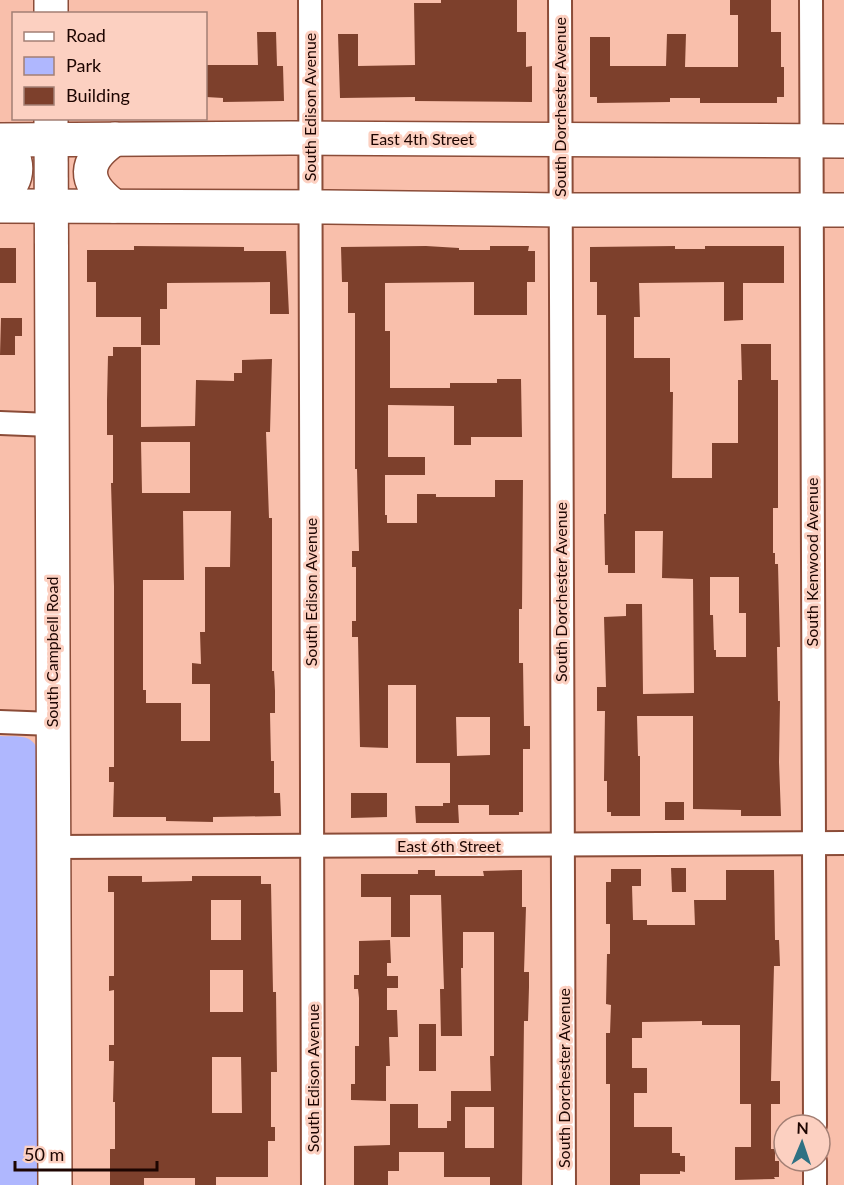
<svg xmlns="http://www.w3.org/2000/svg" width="844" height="1185" viewBox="0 0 844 1185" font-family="Lato,sans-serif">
	<rect width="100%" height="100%" fill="#f9bfab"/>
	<path fill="#afb7fe" d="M0,736c14,1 32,-3 37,13l2,436h-39z"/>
	<g fill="#7d402c" fill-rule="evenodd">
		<path d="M441,0h76v32h9v35l6,-1v36l-117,-1v-4l-75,1 -2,-64h20v32l57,-1 -1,-62h27z"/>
		<path d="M730,0h41v32h10v35h3v30h-7v6h-77v-5h-30v4l-73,1v-6h-7v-60h20v29h56l1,-32h19l-1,33h53v-52h-8z"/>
		<path d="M257,32h19l1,34h6l1,35 -61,1v-4l-17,-1v-32h52z"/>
		<path d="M134,246l110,1v4h42l3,63h-19v-32l-103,1v26h-7v36h-19v-28h-45v-35h-9v-32h47z"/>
		<path d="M426,246l33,2v2h31v-4h39l-1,5h7v31h-8v33h-53v-33l-89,1v48h5v57h60v-5h47v-4h24l1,58h-51v8h-17v-39l-66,-1v52h37v18h-40v40h2v8h30v-29h19v3h59v-17h28l-1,129h-3v54h4l1,63h6v23h-7v63h-4v3h-30v-10h-31l1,18h-43l-1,-17h28v-3h7v-40h-34v-78h-28v63l-28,-1 -2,-110h-6v-16h4v-54h-4v-16h7l-2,-82h-2v-156h-7v-31h-6l-1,-35zM456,717h34v38l-33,1z"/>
		<path d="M675,246v3h30v-3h79v37h-41v37l-19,1v-39l-85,1 1,34h-6v41h36v34h3l-1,86h40v-35h26v-63h4l-1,-36h30v36h7v128h-5v45h2v11h3l2,83h-3l1,54h2l-1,61 2,54h-40v-6l-48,-1v-93h-56l1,40h2v60h-29v-4h-4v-31h-3l1,-70h-8v-24h9l-2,-70 22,-1v-12h16l1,90 51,-1 -1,-114 -31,-1 1,-47h-28v42h-27v-8h-3l-1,-51h2v-199h-9v-33h-7v-35zM710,577h29v36h7v44h-30v-7h-2l-1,-35h-3z"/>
		<rect x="0" y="248" width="16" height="35"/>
		<path d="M1,318h21v18h-7v19h-15z"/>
		<path d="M113,347h28v80l54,-1 1,-46 38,1v-8h8v-13l30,-1 -2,73h-4l3,86h3v153h2l1,20v22h-5l1,48h3v32h6l1,23 -68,1v5l-47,-1v-4h-53l1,-35h-5v-15h5v-181l-3,-103h2v-48h-6v-35l1,-44h5zM141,442h49v51h-48zM183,511h48l-1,56h-25v65h-5l1,32 -9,-1v21h18v57h-29v-38h-35v-13h-3v-110h41z"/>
		<path d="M351,793h36v24l-36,1z"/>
		<rect x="665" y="802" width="19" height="18"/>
		<path d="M671,868h15v24h-14z"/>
		<path d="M611,869h30v17h-9l1,34h14v5h48l-1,-25h32v-30h48l1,70h4l1,26h-6l-3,115h9v23h-9v45h4v12h4v16h-5l1,2 -40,1v-33h16v-43h-11v-79h-38v-4l-60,1v16h-10v30h15v25h-13v34h38v26h8v3h5v16l-5,-1v3h-40v11h-30v-101h-4v-51h4l1,-28 -5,-1 1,-50h3v-30h-4v-42h5z"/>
		<path d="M418,870h17v6h49l-1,-5 39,-1v37h4l-2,65h5v15l-1,34h-4l-2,164h-32v-8h-46v-25h-45v19h-11v14h-34v-39l36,-1v-41h28v24h29v-7h4v-30h40l-1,-35h4v-124h-31v36h-2l1,68h-21l-1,-47h4l-3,-94h-31v42h-19v-40h-30v-23h57zM465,1107h29v41h-29z"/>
		<path d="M108,876h34v6l50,-1v-5h69v8h10l2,108h3l1,80h-6v55h4v14h-7v36h-52v8h-21v-7h-51v7h-34v-36h5v-47h-2l1,-41h-5v-16h5v-55l-5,1v-15h5v-84h-6zM211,900h30v40h-30zM210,970h33v42h-33zM212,1057h29l1,56h-30z"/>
		<path d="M390,940l1,23h-4v13h11v12h-11v22h10l1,27h-9l1,29h-4v35l-35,-1v-16h4v-38h4v-48l-1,-9h-4v-14h5v-34z"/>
		<rect x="419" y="1024" width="17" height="47"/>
	</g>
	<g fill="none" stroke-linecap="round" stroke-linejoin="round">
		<defs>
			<g id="street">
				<path d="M310,0l3,1185"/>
				<path d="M560,0l4,1185"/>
				<path d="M811,0l4,1125"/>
				<path d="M0,423l51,2"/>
				<path d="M0,722l53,2"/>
				<path d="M54,847l790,-4"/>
				<path d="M815,1161v24"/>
			</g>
			<g id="secondary">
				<path d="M51,14v-14"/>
				<path d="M51,118l4,1067"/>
				<path d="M0,140l291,-2 553,3"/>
				<path d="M0,141c21,16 21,39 0,55"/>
				<path d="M0,206l328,1 232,3h284"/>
				<path d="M114,206c-32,-24 -31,-45 1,-67"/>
			</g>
		</defs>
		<use href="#street" stroke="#8b4c38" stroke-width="26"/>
		<use href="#secondary" stroke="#8b4c38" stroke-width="36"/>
		<use href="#street" stroke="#fff" stroke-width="22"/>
		<use href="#secondary" stroke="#fff" stroke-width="33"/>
	</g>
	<g text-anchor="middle" stroke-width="6" stroke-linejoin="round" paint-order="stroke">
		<g font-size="16" fill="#1d0501" stroke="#fcd0c1">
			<text transform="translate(310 107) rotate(-90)" y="6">South Edison Avenue</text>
			<text transform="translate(560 107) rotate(-90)" y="6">South Dorchester Avenue</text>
			<text x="422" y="145">East 4th Street</text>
			<text transform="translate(812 562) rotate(-90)" y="6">South Kenwood Avenue</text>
			<text transform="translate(311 592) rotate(-90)" y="6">South Edison Avenue</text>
			<text transform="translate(561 592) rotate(-90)" y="6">South Dorchester Avenue</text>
			<text transform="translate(52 652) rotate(-90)" y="6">South Campbell Road</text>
			<text x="449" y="852">East 6th Street</text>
			<text transform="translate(313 1078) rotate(-90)" y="6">South Edison Avenue</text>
			<text transform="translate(564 1078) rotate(-90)" y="6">South Dorchester Avenue</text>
		</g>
	</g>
	<rect x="12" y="12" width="195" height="108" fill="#fcd0c1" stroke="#a37f74" stroke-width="1.5"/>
	<rect x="24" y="32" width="30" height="9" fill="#ffffff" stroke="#a37f74" stroke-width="1.5"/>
	<text x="66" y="42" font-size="18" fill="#1d0501">Road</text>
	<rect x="24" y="57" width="30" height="18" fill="#afb7fe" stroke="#a37f74" stroke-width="1.5"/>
	<text x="66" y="72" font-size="18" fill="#1d0501">Park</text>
	<rect x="24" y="87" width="30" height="18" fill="#7d402c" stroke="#a37f74" stroke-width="1.5"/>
	<text x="66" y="102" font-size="18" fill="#1d0501">Building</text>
	<g transform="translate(802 1143) rotate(2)"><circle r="28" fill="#fcd0c1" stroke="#a37f74" stroke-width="1.5"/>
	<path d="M0-4.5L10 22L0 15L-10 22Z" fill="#2f7183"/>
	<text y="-9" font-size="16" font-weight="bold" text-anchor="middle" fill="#1d0501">N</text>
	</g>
	<path d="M15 1161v9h142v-9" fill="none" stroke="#1d0501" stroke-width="3"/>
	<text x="24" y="1161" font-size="18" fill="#1d0501" stroke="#fcd0c1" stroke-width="4.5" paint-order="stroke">50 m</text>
</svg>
